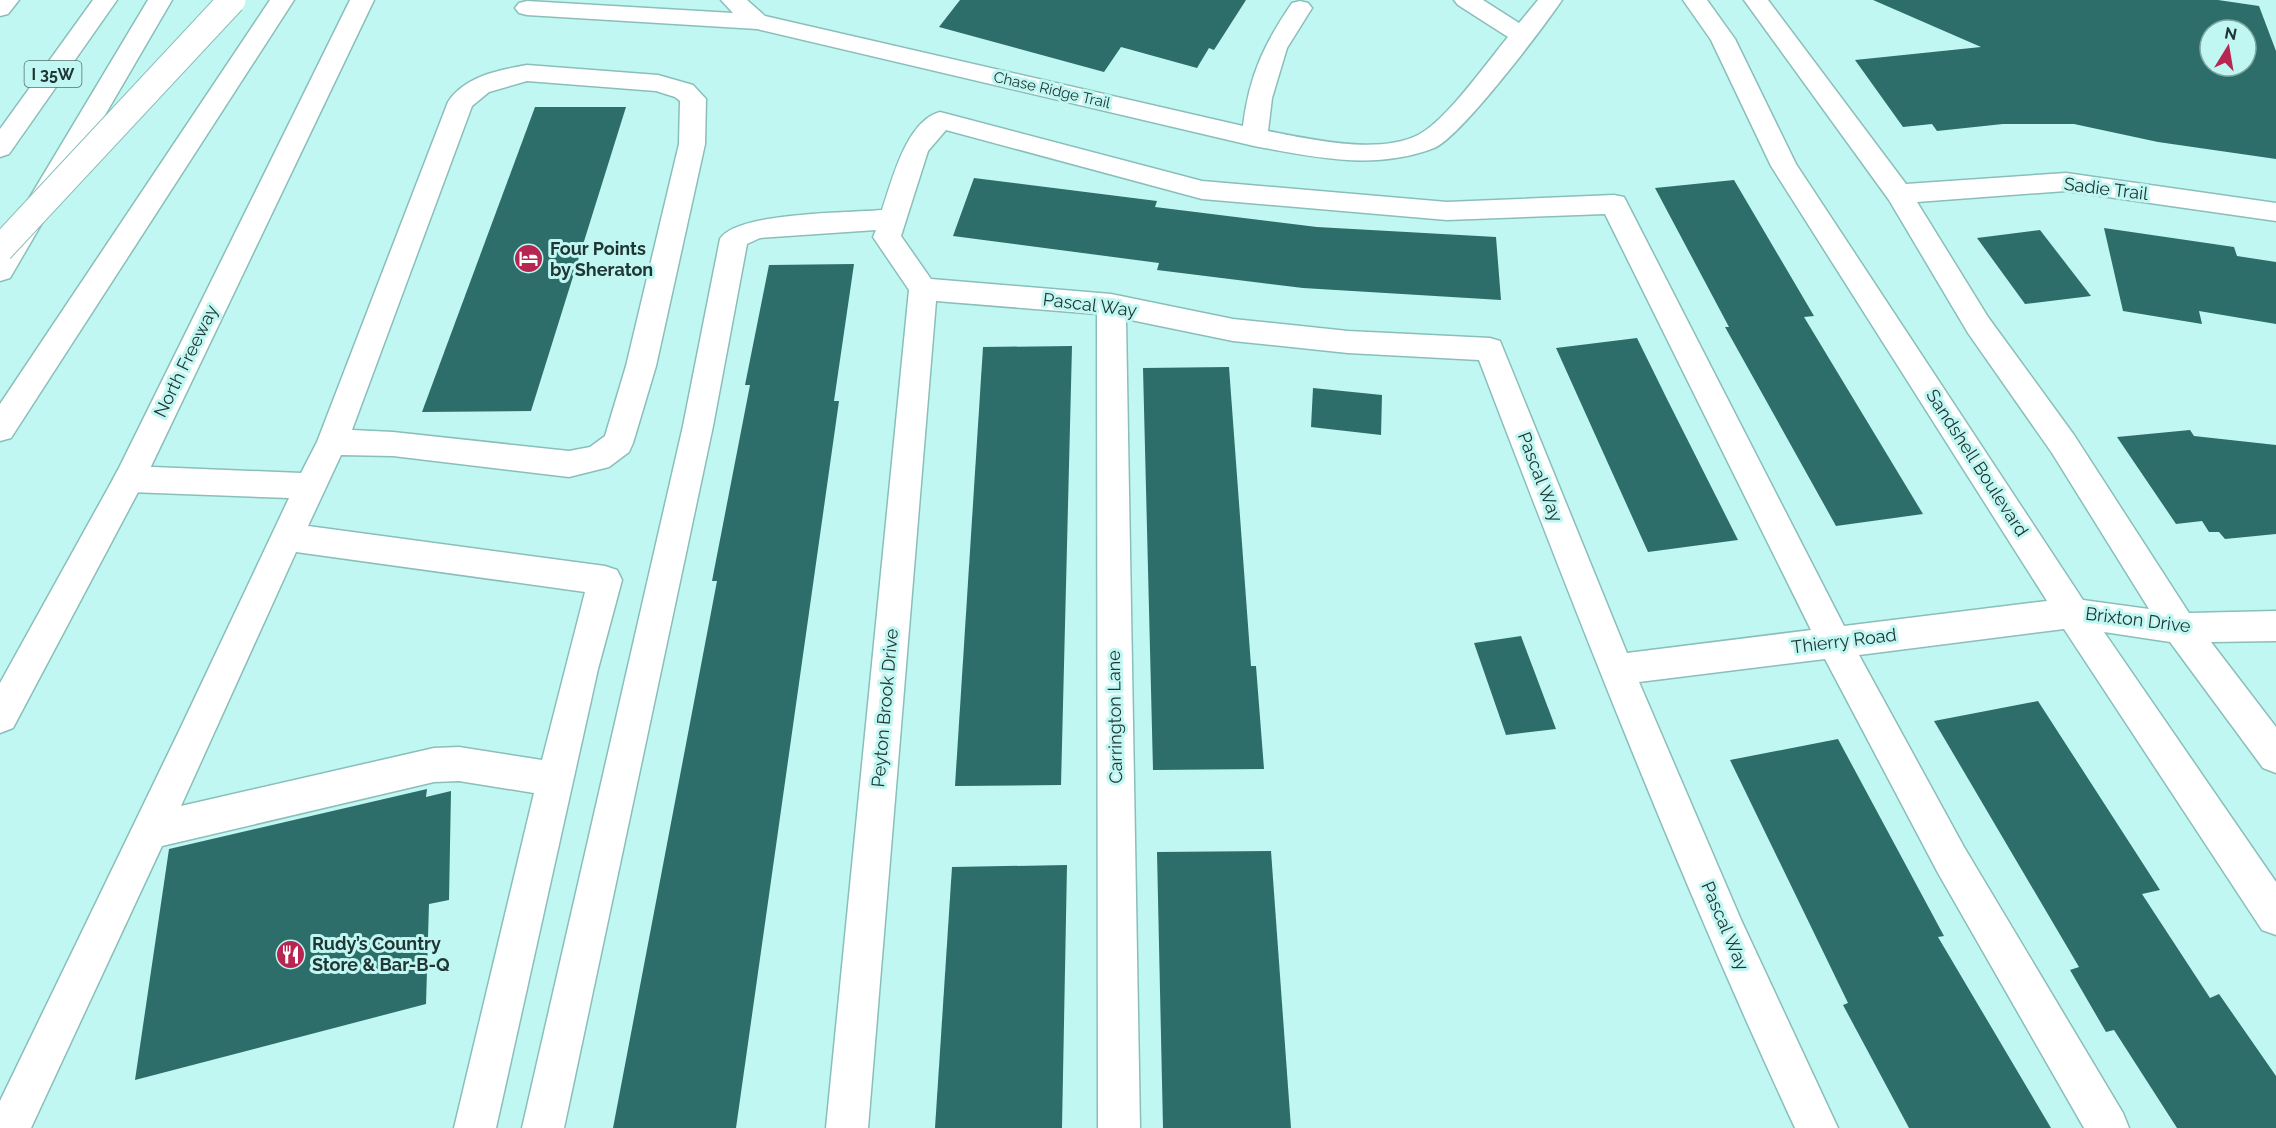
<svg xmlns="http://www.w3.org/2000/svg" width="2276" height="1128" viewBox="0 0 2276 1128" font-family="Raleway,sans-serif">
	<rect width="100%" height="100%" fill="#c1f7f2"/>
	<g fill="#2d6e6a" fill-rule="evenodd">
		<path d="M960,0h286l-32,50 -5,-2 -12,20 -76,-21 -17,25 -165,-45z"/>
		<path d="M1873,0h345l41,6 17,45v108l-118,-17 -84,-18h-71l-66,7 -5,-7 -29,3 -48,-67 126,-13zM2210,30h36v36h-36z"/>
		<path d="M535,107h91l-95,304 -109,1z"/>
		<path d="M974,178l183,23 -2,6 162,20 179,10 5,63 -198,-12 -146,-18 2,-7 -206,-27z"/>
		<path d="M1734,180l80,136 -10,1 119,197 -87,12 -111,-199h4l-74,-139z"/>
		<path d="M2104,228l130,19 3,9 39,6v62l-77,-13 3,13 -79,-13z"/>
		<path d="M2040,230l51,66 -66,8 -48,-66z"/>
		<path d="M854,264l-20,137h5l-103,727h-123l104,-547h-5l38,-196h-5l24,-120z"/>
		<path d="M1637,338l31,63 70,139 -90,12 -92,-204z"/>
		<path d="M1072,346l-11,439 -106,1 28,-439z"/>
		<path d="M1229,367l22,299h5l8,103 -111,1 -10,-402z"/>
		<path d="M1313,388l69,7 -1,40 -70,-8z"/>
		<path d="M2190,430l4,6 82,9v89l-51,5 -6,-7h-10l-7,-11 -26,3 -59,-87z"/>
		<path d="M1521,636l35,93 -50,6 -32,-92z"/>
		<path d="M2038,701l122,189 -18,4 68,104 9,-4 57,82v52h-99l-63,-98 -8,2 -36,-62 9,-3 -145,-246z"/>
		<path d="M1838,739l106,197 -6,1 113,191h-142l-66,-123 5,-2 -118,-243z"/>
		<path d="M427,789l-1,8 25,-6 -2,109 -20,4 -3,100 -291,76 34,-231z"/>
		<path d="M1271,851l20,277h-128l-6,-276z"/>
		<path d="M1067,865l-5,263h-127l17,-261z"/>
	</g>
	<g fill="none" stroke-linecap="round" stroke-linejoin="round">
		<defs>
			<g id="minor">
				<path d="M721,0h26l18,16 478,110c6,-50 21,-82 49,-123l8,-2 8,2 4,5 -25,40 -15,50 -4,33c42,8 110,24 150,4 28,-14 69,-73 90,-98l-50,-32 -4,-5h29l36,23 19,-23h24c-19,28 -102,138 -128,148 -60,23 -119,9 -180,-2l-497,-117 -230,-14 -8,-2 -4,-5 4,-5 8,-2 206,12z"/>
				<path d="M1683,0h24l28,39 61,125 287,436 66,9 -97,-156 -84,-120 -79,-133 -145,-200h24l138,184 160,-11 210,30v18l-210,-30 -149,11 71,115 86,118 115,178 87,-2v30l-65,1 65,85v46l-13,-5 -93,-126 -66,-10 172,250v53l-14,-5 -198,-301 -205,26 105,192 159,266 6,15h-45l-146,-255 -113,-214 -186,23 103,240 96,206h-43c-117,-252 -217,-509 -316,-768l-131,-7 -115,-12 -107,-22 14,809h-42l-1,-814 -161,-13 -68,827h-42l83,-838 -36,-53 3,-7 -116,8 -13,6 -34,182 -149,702h-42l161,-702 37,-187c16,-27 129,-26 162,-29 10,-29 24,-89 58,-98l262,69 245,21 167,-7 10,2 220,429 203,-25 -276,-435 -60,-126zM946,130l256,69 245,21 158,-6 206,416 -184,23 -127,-312 -10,-3 -142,-7 -115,-12 -122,-25 -180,-15 -30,-43 27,-85z"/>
				<path d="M527,65l131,10 35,10 13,14 -1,45 -49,222 -23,77 -4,9 -20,15 -40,10 -176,-21 -52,-1 -33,71 297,40 12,4 5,10 -24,89 -102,459h-42l80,-335 -75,-12 -25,1 -272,64 -131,282h-31v-27l180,-372 109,-231 -160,-6 -11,-4 -5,-9 5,-9 11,-4 172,7 16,-31 131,-340c17,-26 51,-32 79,-37zM527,81l129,10 19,6 5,4 -1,43 -53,222 -21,70 -15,11 -21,4 -176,-19 -41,-2 120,-324 17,-14zM296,552l289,40 -43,168 -83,-13 -25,1 -253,58z"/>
			</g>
			<path id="major" d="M350,0h24l-229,479 -132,249 -13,5v-50l117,-211z"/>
			<g id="highway">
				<path d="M0,0h19l-11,14 -8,2z"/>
				<path d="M93,0h24l-108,154 -9,3v-28z"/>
				<path d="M148,0h24l-162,278 -10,3v-34z"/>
				<path d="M270,0h24l-283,438 -11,3v-37z"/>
			</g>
		</defs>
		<use href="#minor" stroke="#8abeba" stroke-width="3"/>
		<use href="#major" stroke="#8abeba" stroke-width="3"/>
		<use href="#highway" stroke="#8abeba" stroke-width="3"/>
		<use href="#minor" fill="#fff" fill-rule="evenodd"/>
		<use href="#major" fill="#fff" fill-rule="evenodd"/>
		<use href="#highway" fill="#fff" fill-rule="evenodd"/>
		<defs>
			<path id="highway-bridge" d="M0,249l232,-249"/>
		</defs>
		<use href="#highway-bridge" stroke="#8abeba" stroke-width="29" stroke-linecap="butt"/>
		<use href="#highway-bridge" stroke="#fff" stroke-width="27"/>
	</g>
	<defs>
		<symbol id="hotel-disc" viewBox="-11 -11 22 22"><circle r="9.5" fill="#b72650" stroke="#c1f7f2"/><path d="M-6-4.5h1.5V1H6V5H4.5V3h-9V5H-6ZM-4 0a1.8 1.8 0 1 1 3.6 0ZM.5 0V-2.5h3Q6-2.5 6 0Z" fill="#fff"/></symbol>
		<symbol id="restaurant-disc" viewBox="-11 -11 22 22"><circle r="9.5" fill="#b72650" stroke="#c1f7f2"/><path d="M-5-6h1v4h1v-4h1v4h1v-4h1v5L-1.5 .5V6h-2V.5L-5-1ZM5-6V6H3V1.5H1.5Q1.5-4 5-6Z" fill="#fff"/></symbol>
	</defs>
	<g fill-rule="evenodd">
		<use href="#hotel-disc" x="512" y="242" width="33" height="33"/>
		<use href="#restaurant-disc" x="274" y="938" width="33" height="33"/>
	</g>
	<g text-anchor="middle" stroke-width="6" stroke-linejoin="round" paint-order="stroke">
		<g font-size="15" fill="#203634" stroke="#c1f7f2">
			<text transform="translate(1052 90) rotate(13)" y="5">Chase Ridge Trail</text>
		</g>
		<rect fill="#c1f7f2" stroke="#50706d" stroke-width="1.5" x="24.5" y="61" width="57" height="26" rx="4.5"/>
		<g font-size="16" font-weight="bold" fill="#203634">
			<text x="53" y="80">I 35W</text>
		</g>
		<g font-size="18" fill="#203634" stroke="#c1f7f2">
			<text transform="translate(2106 189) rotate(7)" y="6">Sadie Trail</text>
			<text transform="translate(1090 305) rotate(7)" y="6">Pascal Way</text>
			<text transform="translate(186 361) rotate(-64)" y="6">North Freeway</text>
			<text transform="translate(1977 463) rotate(57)" y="6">Sandshell Boulevard</text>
			<text transform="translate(1540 477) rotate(69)" y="6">Pascal Way</text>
			<text transform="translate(2138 620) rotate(7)" y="6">Brixton Drive</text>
			<text transform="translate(1844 641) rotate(-7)" y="6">Thierry Road</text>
			<text transform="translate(885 708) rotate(-85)" y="6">Peyton Brook Drive</text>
			<text transform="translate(1115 717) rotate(-91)" y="6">Carrington Lane</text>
			<text transform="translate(1725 926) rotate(67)" y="6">Pascal Way</text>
		</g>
		<g font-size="18" font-weight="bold" fill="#203634" stroke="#c1f7f2" text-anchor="start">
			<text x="550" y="255">Four Points<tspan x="550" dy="21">by Sheraton</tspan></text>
			<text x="312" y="950">Rudy’s Country<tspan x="312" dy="21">Store &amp; Bar-B-Q</tspan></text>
		</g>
	</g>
	<g transform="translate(2228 48) rotate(11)"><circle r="28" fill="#c1f7f2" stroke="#81aaa6" stroke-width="1.5"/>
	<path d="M0-4.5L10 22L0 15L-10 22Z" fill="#b72650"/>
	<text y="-9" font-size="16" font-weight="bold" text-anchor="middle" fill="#203634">N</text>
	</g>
</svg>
